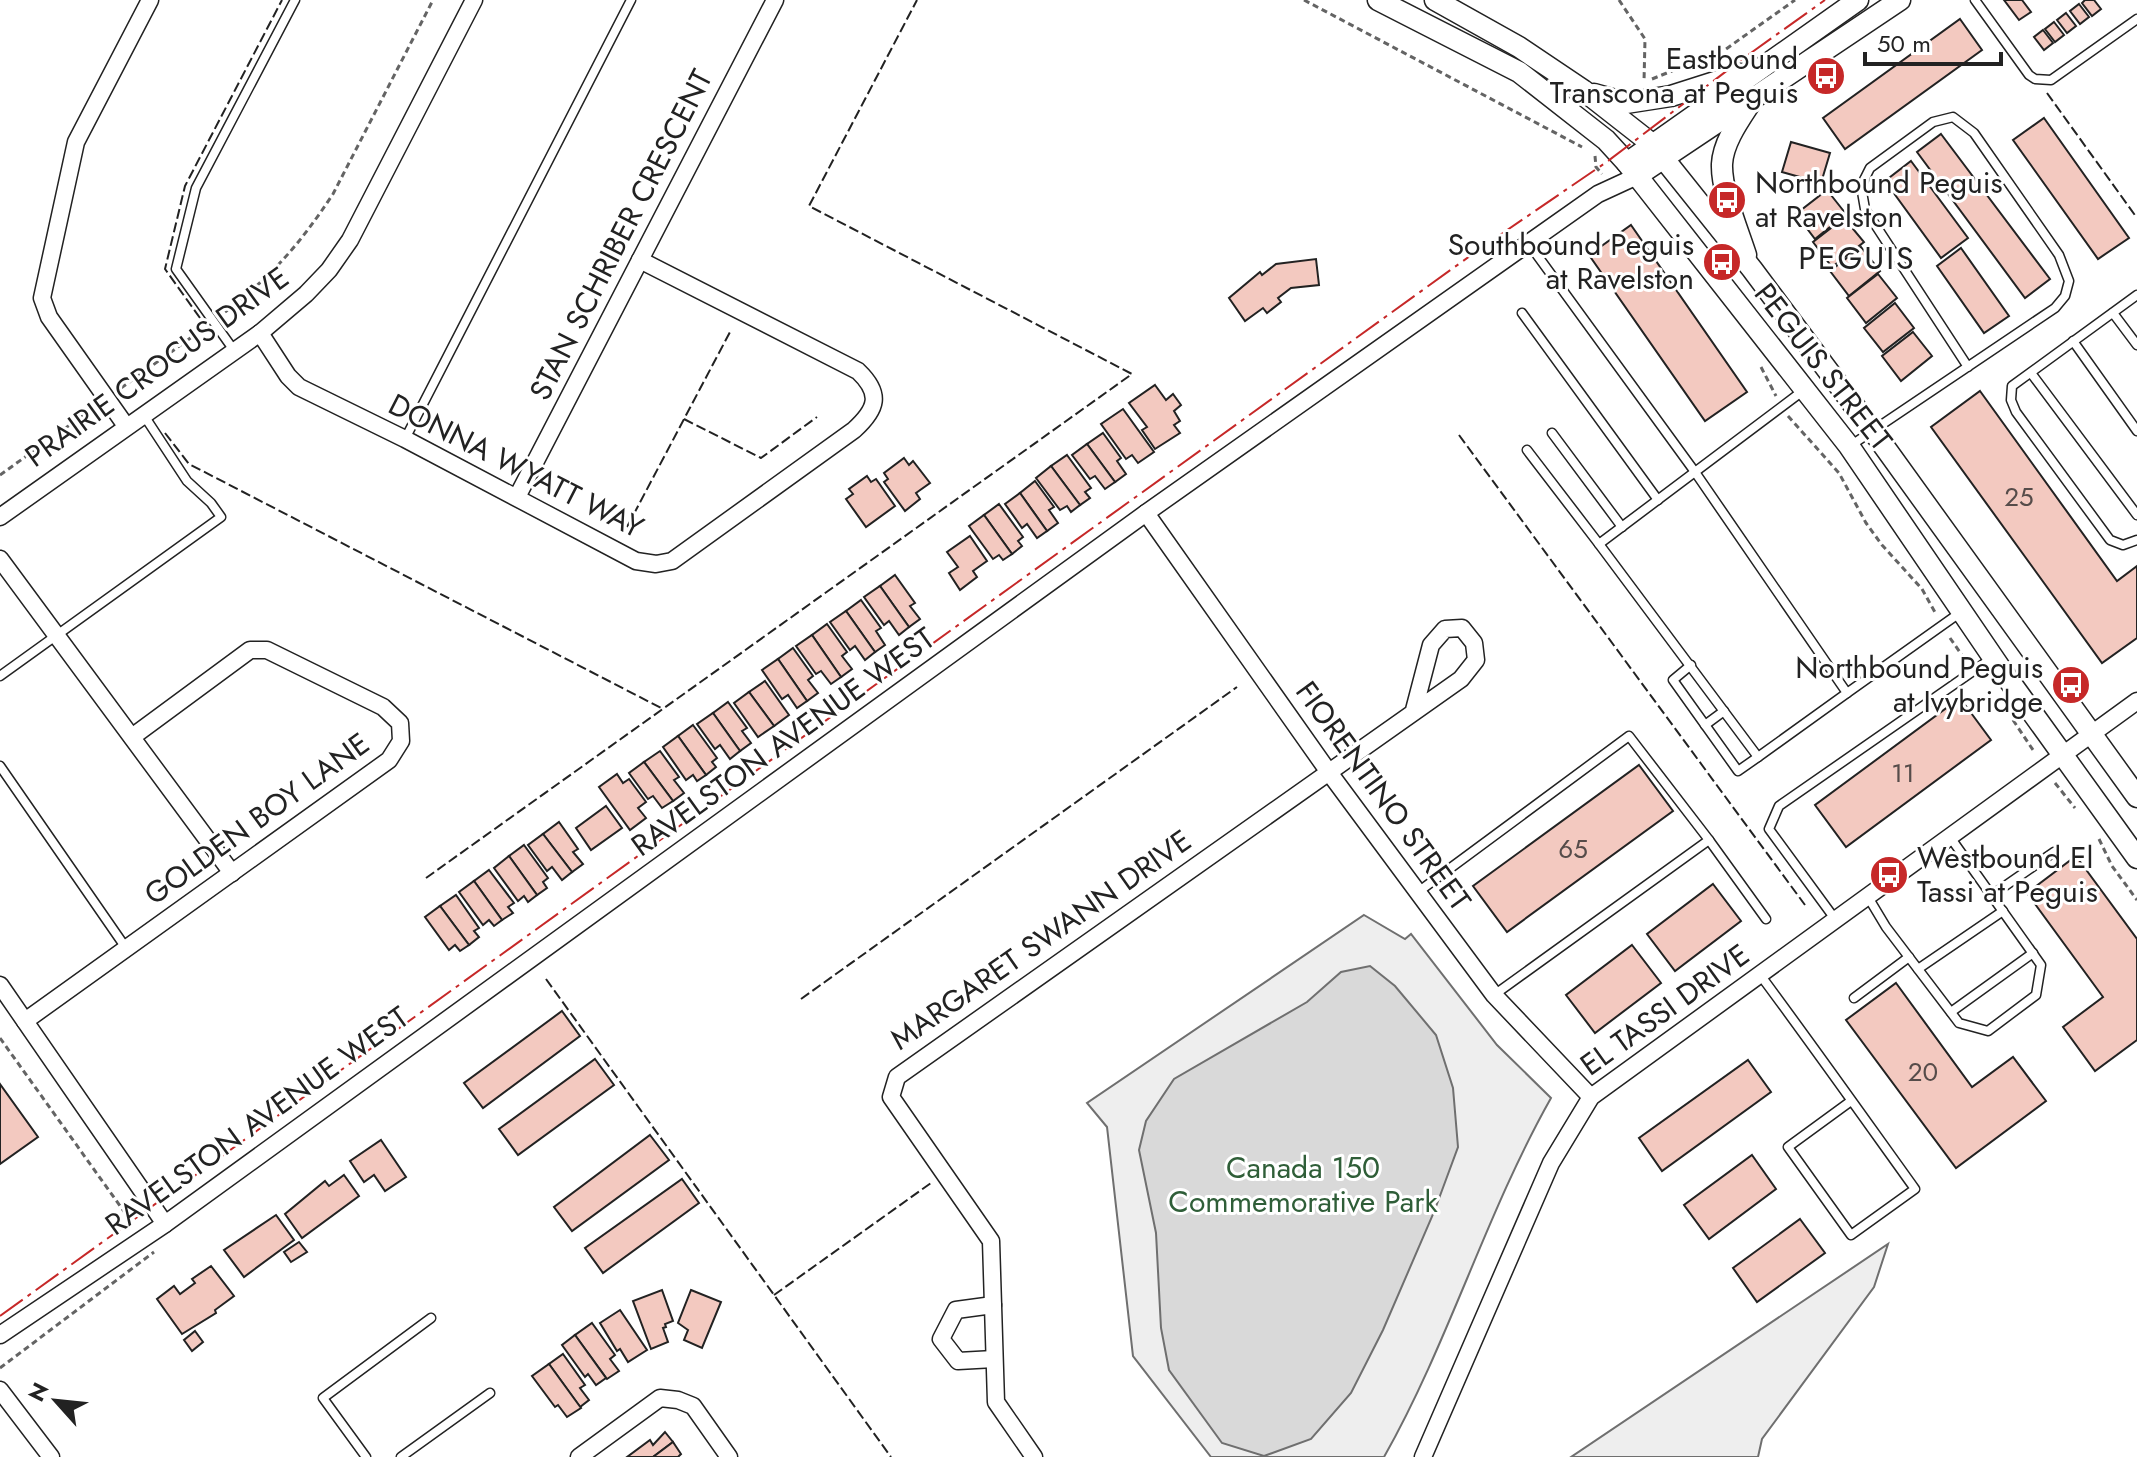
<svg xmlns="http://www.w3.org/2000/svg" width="2137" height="1457" viewBox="0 0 2137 1457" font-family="Jost,sans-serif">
	<rect width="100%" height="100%" fill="#fff"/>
	<g fill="#eee" stroke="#6f6f6f" stroke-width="2">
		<path d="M1364,915l41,24 6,-5 86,111 54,53c-65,115 -102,244 -167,359h-173l-78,-101 -26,-229 -20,-24z"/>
		<path d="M1888,1244l-14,43 -112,152 -4,18h-187z"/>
	</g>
	<path fill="#d9d9d9" stroke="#6f6f6f" stroke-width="2" d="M1370,966l25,20 41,49 17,53 5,59 -24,65 -51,118 -32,63 -40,46 -47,17 -42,-13 -53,-73 -8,-42 -5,-95 -17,-83 7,-29 28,-42 133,-77 34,-30z"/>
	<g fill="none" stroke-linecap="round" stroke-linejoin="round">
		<path stroke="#d9d9d9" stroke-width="5" d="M159,1201l30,-22"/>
	</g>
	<g fill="#f3c9c0" stroke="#222" stroke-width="2">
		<path d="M2004,0h18l9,12 -12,8z"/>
		<path d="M2085,0h9l7,9 -9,7 -10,-13z"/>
		<path d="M2079,4l10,13 -9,7 -10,-13z"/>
		<path d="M2066,13l10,13 -9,7 -10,-13z"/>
		<path d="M1960,19l22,31 -137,99 -22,-31z"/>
		<path d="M2054,22l10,13 -9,7 -10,-13z"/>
		<path d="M2043,30l10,13 -9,7 -10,-13z"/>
		<path d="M2044,118l85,120 -31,21 -85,-119z"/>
		<path d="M1941,134l109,145 -25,19 -108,-146z"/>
		<path d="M1791,142l39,11 -9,30 -39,-11z"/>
		<path d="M1911,161l57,77 -27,20 -56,-77z"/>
		<path d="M1827,190l19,24 -31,25 -19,-25z"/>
		<path d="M1844,218l20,24 -32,25 -19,-25z"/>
		<path d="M1631,225l116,167 -42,29 -116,-166z"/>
		<path d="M1861,247l19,24 -31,25 -19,-25z"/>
		<path d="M1961,248l48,68 -25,17 -47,-67z"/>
		<path d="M1316,259l3,26 -28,3 -13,10 3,4 -14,11 -4,-5 -18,13 -16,-23 31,-26 2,3 14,-11z"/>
		<path d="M1878,274l19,24 -31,25 -19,-25z"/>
		<path d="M1895,303l19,25 -31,24 -19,-24z"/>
		<path d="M1913,332l19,24 -31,25 -19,-25z"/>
		<path d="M1155,385l11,15 7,-6 8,11 -7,6 6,10 -6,4 6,8 -25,16 -13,-19 5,-3 -18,-24z"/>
		<path d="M1980,391l137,190 20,-15v72l-35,25 -171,-236z"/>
		<path d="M1123,409l31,43 -16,11 -6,-8 -6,4 -25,-35z"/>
		<path d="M1103,433l18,25 -4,3 9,13 -11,8 -28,-38z"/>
		<path d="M1087,444l28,38 -10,7 -10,-13 -5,3 -18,-24z"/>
		<path d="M1067,455l24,33 -6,4 5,6 -10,7 -29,-39z"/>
		<path d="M904,458l5,7 4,-4 17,22 -14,10 4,6 -15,12 -21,-29 4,-3 -4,-6z"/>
		<path d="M1051,466l29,39 -9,7 -4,-6 -7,4 -24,-32z"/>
		<path d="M867,476l4,6 5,-3 19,27 -29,21 -20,-28 7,-5 -4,-5z"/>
		<path d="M1035,481l19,26 -5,3 9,13 -11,8 -27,-38z"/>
		<path d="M1020,493l27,38 -10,7 -10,-14 -5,4 -17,-24z"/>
		<path d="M999,504l24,33 -5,4 4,5 -10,8 -28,-39z"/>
		<path d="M984,515l28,39 -9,6 -4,-5 -6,4 -24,-33z"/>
		<path d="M970,536l17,25 -14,10 4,6 -17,13 -11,-17 9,-6 -11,-15z"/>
		<path d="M895,575l20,28 -5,3 10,13 -11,8 -29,-41z"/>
		<path d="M880,586l29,41 -10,8 -10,-14 -5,4 -20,-28z"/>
		<path d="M861,600l20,28 -5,3 9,14 -10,7 -29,-41z"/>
		<path d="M846,611l29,41 -10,8 -10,-14 -5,4 -20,-28z"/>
		<path d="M827,624l20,28 -5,4 10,13 -11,8 -29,-42z"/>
		<path d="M812,635l29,42 -10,7 -10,-13 -5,3 -20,-28z"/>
		<path d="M793,648l20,28 -5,4 10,13 -11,8 -29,-42z"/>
		<path d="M778,659l29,42 -10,7 -9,-13 -6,4 -20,-29z"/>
		<path d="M765,681l24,34 -15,11 -25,-34z"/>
		<path d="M749,692l25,34 -16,11 -24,-34z"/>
		<path d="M1960,698l31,42 -145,107 -31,-42z"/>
		<path d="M728,702l19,26 -5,3 9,12 -11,8 -27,-38z"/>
		<path d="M713,713l27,38 -10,8 -10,-14 -5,4 -18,-25z"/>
		<path d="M693,725l24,33 -5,4 4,5 -10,8 -28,-39z"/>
		<path d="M678,736l28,39 -9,6 -4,-6 -7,5 -23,-33z"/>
		<path d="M660,751l19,26 -5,3 10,13 -11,8 -29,-39z"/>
		<path d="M644,762l29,39 -11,7 -9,-12 -5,3 -19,-26z"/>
		<path d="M1639,765l34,46 -166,121 -34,-46z"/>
		<path d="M617,774l6,9 6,-4 17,23 -8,6 8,10 -16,12 -31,-43z"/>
		<path d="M606,806l16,22 -31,22 -15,-22z"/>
		<path d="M559,822l19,27 -5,3 10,12 -11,8 -29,-38z"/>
		<path d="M543,834l29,38 -10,8 -10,-13 -5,4 -19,-26z"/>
		<path d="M524,845l24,33 -5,4 4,6 -10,7 -28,-39z"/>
		<path d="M509,856l28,39 -9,7 -4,-6 -6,5 -24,-33z"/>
		<path d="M2076,856l61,83v101l-42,31 -32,-44 40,-30 -76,-104z"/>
		<path d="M489,870l25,33 -6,4 5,6 -11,7 -28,-39z"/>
		<path d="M474,881l28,39 -8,6 -5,-6 -6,5 -24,-33z"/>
		<path d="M1713,884l28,37 -66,50 -28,-37z"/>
		<path d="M456,895l23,33 -5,3 5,6 -10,8 -29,-39z"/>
		<path d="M440,906l29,39 -9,6 -5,-6 -6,5 -24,-33z"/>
		<path d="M1632,945l29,38 -66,50 -29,-38z"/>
		<path d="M1896,983l76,104 41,-30 33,44 -90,67 -110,-148z"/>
		<path d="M562,1011l18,25 -97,72 -19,-25z"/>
		<path d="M595,1059l19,26 -96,70 -19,-26z"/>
		<path d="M1748,1060l23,32 -109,79 -23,-33z"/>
		<path d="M0,1084l38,53 -38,27z"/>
		<path d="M650,1135l19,25 -97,71 -18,-24z"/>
		<path d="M381,1140l25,37 -21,14 -11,-16 -10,7 -14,-21z"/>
		<path d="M1752,1155l24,34 -67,50 -25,-34z"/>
		<path d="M344,1175l15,21 -57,42 -17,-24 40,-33 4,5z"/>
		<path d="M682,1179l17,24 -96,70 -18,-25z"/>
		<path d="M276,1215l18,25 -50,37 -20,-27z"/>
		<path d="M1800,1219l25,34 -68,49 -24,-34z"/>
		<path d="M299,1242l8,10 -16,10 -7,-10z"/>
		<path d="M211,1266l23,30 -19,14 1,3 -34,21 -25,-35 17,-13 6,8 15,-11 -3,-4z"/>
		<path d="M662,1290l11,31 -8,3 1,3 -3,1 5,14 -17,7 -18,-48z"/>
		<path d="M691,1290l30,12 -19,46 -18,-8 4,-10 -10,-7z"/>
		<path d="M620,1310l27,40 -19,12 -8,-13 -3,2 -17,-28z"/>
		<path d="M592,1323l23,32 -5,4 9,12 -12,8 -32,-44z"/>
		<path d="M195,1331l8,11 -11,9 -8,-11z"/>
		<path d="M575,1335l31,43 -10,7 -8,-11 -3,3 -23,-32z"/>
		<path d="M563,1354l22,31 -5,3 9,12 -9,7 -31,-43z"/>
		<path d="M549,1364l32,44 -14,9 -9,-12 -3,2 -23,-31z"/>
		<path d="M665,1432l8,10 -20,15h-26l23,-17 3,5z"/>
		<path d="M673,1442l8,12 -3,3h-25z"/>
	</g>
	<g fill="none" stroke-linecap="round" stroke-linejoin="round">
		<defs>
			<g id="service">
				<path d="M1975,0l54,75 6,4 16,1 86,-61"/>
				<path d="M1529,244l166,228 152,221 -89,64 -159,-213"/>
				<path d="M2137,295l-125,91 -1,14 5,12 94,128 13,5 14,-5"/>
				<path d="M1522,313l136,187"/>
				<path d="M2113,313l24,32"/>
				<path d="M2073,341l64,90"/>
				<path d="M233,349l-57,-80 20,-81 99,-188"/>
				<path d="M2031,373l106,142"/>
				<path d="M1552,433l70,94"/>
				<path d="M405,439l226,-439"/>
				<path d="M1850,446l205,-138 10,-12 4,-15 -10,-26 -85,-122 -21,-16 -20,5 -63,46 -9,18 4,23 103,158"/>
				<path d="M1527,450l72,94 205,-154"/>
				<path d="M1691,665l-18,15 65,91 20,-14"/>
				<path d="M0,676l221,-159 -10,-14 -24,-22 -44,-67"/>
				<path d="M1847,693l114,-81"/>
				<path d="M1705,725l19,-14"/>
				<path d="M0,766l126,182"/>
				<path d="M1709,840l57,79"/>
				<path d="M1418,892l211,-156 80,104 -215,155"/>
				<path d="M1992,895l62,-43"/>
				<path d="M1868,897l18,30 73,96 29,8 48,-36 5,-30 -91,-128"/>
				<path d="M1835,919l-66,-90 10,-23 213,-148"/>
				<path d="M1918,969l85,-58"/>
				<path d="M1761,976c52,70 103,142 154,213l-64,46 -63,-88 63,-46"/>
				<path d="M1854,998l55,-41"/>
				<path d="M1951,1012l82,-59"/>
				<path d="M366,1457l-43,-59 108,-80"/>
				<path d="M401,1457l89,-64"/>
			</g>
			<g id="minor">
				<path d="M260,333l28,43 11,11 106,52 231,122 20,3 16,-3 182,-131c23,-21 28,-36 4,-59l-218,-111"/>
				<path d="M126,426l-77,-109 -7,-19 34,-156 74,-142"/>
				<path d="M517,497l258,-497"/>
				<path d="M1146,513l182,258 166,224 97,102"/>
				<path d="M0,517l260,-184 46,-39 23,-24 21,-30 124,-240"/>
				<path d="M0,559l232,314"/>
				<path d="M0,985l165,239"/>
				<path d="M25,1021l364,-261 12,-19 -1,-18 -17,-16 -116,-57h-17l-118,87"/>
				<path d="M993,1305l-37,5 -15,29 17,22 36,-2"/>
				<path d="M0,1335l165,-111 981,-711 452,-319 39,-18"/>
				<path d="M0,1390l51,67"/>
				<path d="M579,1457l81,-59 18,2 15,6 36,51"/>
				<path d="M1034,1457l-38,-55 -5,-161 -100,-144 6,-20 564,-398 15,-19 -2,-17 -12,-15 -17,1 -14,16 -17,65"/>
				<path d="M1423,1457l128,-294 40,-66 546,-396"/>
			</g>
			<g id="tertiary">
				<path d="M1378,0l141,72 87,68 21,23 222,283 154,226 134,186"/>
				<path d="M1435,0l84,47 64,43 69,54 100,125 121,162 264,366"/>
				<path d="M1594,94l32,9 45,-7 69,-22"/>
				<path d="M1627,163l231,-163"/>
				<path d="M1637,176l263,-176"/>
				<path d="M1746,255c-8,-25 -25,-65 -24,-91 1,-22 18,-45 29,-62"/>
			</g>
		</defs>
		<use href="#service" stroke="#222" stroke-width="11"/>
		<use href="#minor" stroke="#222" stroke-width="19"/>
		<use href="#tertiary" stroke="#222" stroke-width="23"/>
		<g stroke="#646464" stroke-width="3" stroke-dasharray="6 4" stroke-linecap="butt">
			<path d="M1304,0l278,147"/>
			<path d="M1619,0l26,39 -1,43"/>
			<path d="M1652,79l74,-30 69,-49"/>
			<path d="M1595,156l1,11 6,7"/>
			<path d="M225,312c47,-36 75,-68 108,-118l100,-194"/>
			<path d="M1761,367l15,29"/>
			<path d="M121,388l82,-59"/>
			<path d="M1788,416l51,57 27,50 16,22 40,44 14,25"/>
			<path d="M0,475l92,-66"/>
			<path d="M1950,638l16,23"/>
			<path d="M2013,720l22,33"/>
			<path d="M2055,783l20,25"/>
			<path d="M2099,839l13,27 25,34"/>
			<path d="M0,1038l133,186"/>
			<path d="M0,1368l154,-116"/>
		</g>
		<use href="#service" stroke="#fff" stroke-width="8"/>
		<use href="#minor" stroke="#fff" stroke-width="16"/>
		<use href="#tertiary" stroke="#fff" stroke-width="20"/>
		<g stroke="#222" stroke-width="2" stroke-dasharray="10 4" stroke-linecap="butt">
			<path d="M2047,93l90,125"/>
			<path d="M200,318l-35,-49 20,-83 97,-186"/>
			<path d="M684,419l77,39 56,-41"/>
			<path d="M165,433l24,31 474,245"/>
			<path d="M1459,435l346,470"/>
			<path d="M627,527l103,-195"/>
			<path d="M426,878l706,-504 -323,-168 108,-206"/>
			<path d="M546,979l345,478"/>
			<path d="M801,999l436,-312"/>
			<path d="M774,1295l157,-112"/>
		</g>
		<path stroke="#c62828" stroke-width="2" stroke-dasharray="28 6 4 6" stroke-linecap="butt" d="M0,1316l1481,-1068 127,-87 133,-101 84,-60"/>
	</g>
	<defs>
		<symbol id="bus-disc" viewBox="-11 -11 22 22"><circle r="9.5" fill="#c62828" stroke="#fff"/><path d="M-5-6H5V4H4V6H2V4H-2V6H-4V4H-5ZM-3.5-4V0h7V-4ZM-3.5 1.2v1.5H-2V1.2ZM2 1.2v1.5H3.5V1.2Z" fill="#fff"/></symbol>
	</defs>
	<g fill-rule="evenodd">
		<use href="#bus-disc" x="1804" y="54" width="44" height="44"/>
		<use href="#bus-disc" x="1705" y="178" width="44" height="44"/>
		<use href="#bus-disc" x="1700" y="240" width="44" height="44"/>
		<use href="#bus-disc" x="2049" y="663" width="44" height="44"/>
		<use href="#bus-disc" x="1867" y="853" width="44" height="44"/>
	</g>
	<g text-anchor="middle" stroke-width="6" stroke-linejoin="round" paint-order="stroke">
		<g font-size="26" fill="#564c4a">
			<text x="2019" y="506">25</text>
			<text x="1903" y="782">11</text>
			<text x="1573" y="858">65</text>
			<text x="1923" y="1081">20</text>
		</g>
		<g font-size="30" fill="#222" stroke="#fff" text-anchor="end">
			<text x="1798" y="69">Eastbound<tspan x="1798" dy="34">Transcona at Peguis</tspan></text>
			<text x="1755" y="193" text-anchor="start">Northbound Peguis<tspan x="1755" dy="34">at Ravelston</tspan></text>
			<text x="1694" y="255">Southbound Peguis<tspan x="1694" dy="34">at Ravelston</tspan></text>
			<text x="2043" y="678">Northbound Peguis<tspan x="2043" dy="34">at Ivybridge</tspan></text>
			<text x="1917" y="868" text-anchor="start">Westbound El<tspan x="1917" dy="34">Tassi at Peguis</tspan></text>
		</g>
		<g font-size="30" fill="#222" stroke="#fff">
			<text transform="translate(621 235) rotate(-63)" y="10">STAN SCHRIBER CRESCENT</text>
			<text transform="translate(157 367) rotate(-36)" y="10">PRAIRIE CROCUS DRIVE</text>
			<text transform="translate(1823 367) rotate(52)" y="10">PEGUIS STREET</text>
			<text transform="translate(516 466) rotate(27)" y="10">DONNA WYATT WAY</text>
			<text transform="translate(783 742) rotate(-36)" y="10">RAVELSTON AVENUE WEST</text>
			<text transform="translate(1383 796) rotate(54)" y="10">FIORENTINO STREET</text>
			<text transform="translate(257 819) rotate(-36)" y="10">GOLDEN BOY LANE</text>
			<text transform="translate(1041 940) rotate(-35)" y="10">MARGARET SWANN DRIVE</text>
			<text transform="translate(1665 1010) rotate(-36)" y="10">EL TASSI DRIVE</text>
			<text transform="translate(257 1121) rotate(-36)" y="10">RAVELSTON AVENUE WEST</text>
		</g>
		<g font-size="30" fill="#2f5e38" stroke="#fff">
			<text x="1303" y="1178">Canada 150<tspan x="1303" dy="34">Commemorative Park</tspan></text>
		</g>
		<g font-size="32" letter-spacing="2" fill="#222" stroke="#fff">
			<text x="1857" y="269">PEGUIS</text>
		</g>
	</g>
	<g transform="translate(56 1401) rotate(297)" stroke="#ffffff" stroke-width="6" paint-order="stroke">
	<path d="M0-6L14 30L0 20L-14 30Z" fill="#222222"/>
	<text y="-12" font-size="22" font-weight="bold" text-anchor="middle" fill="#222222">N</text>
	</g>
	<path d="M1865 52v12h136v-12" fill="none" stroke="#222222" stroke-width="4"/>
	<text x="1877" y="52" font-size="24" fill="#222222" stroke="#ffffff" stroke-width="6" paint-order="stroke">50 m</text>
</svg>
